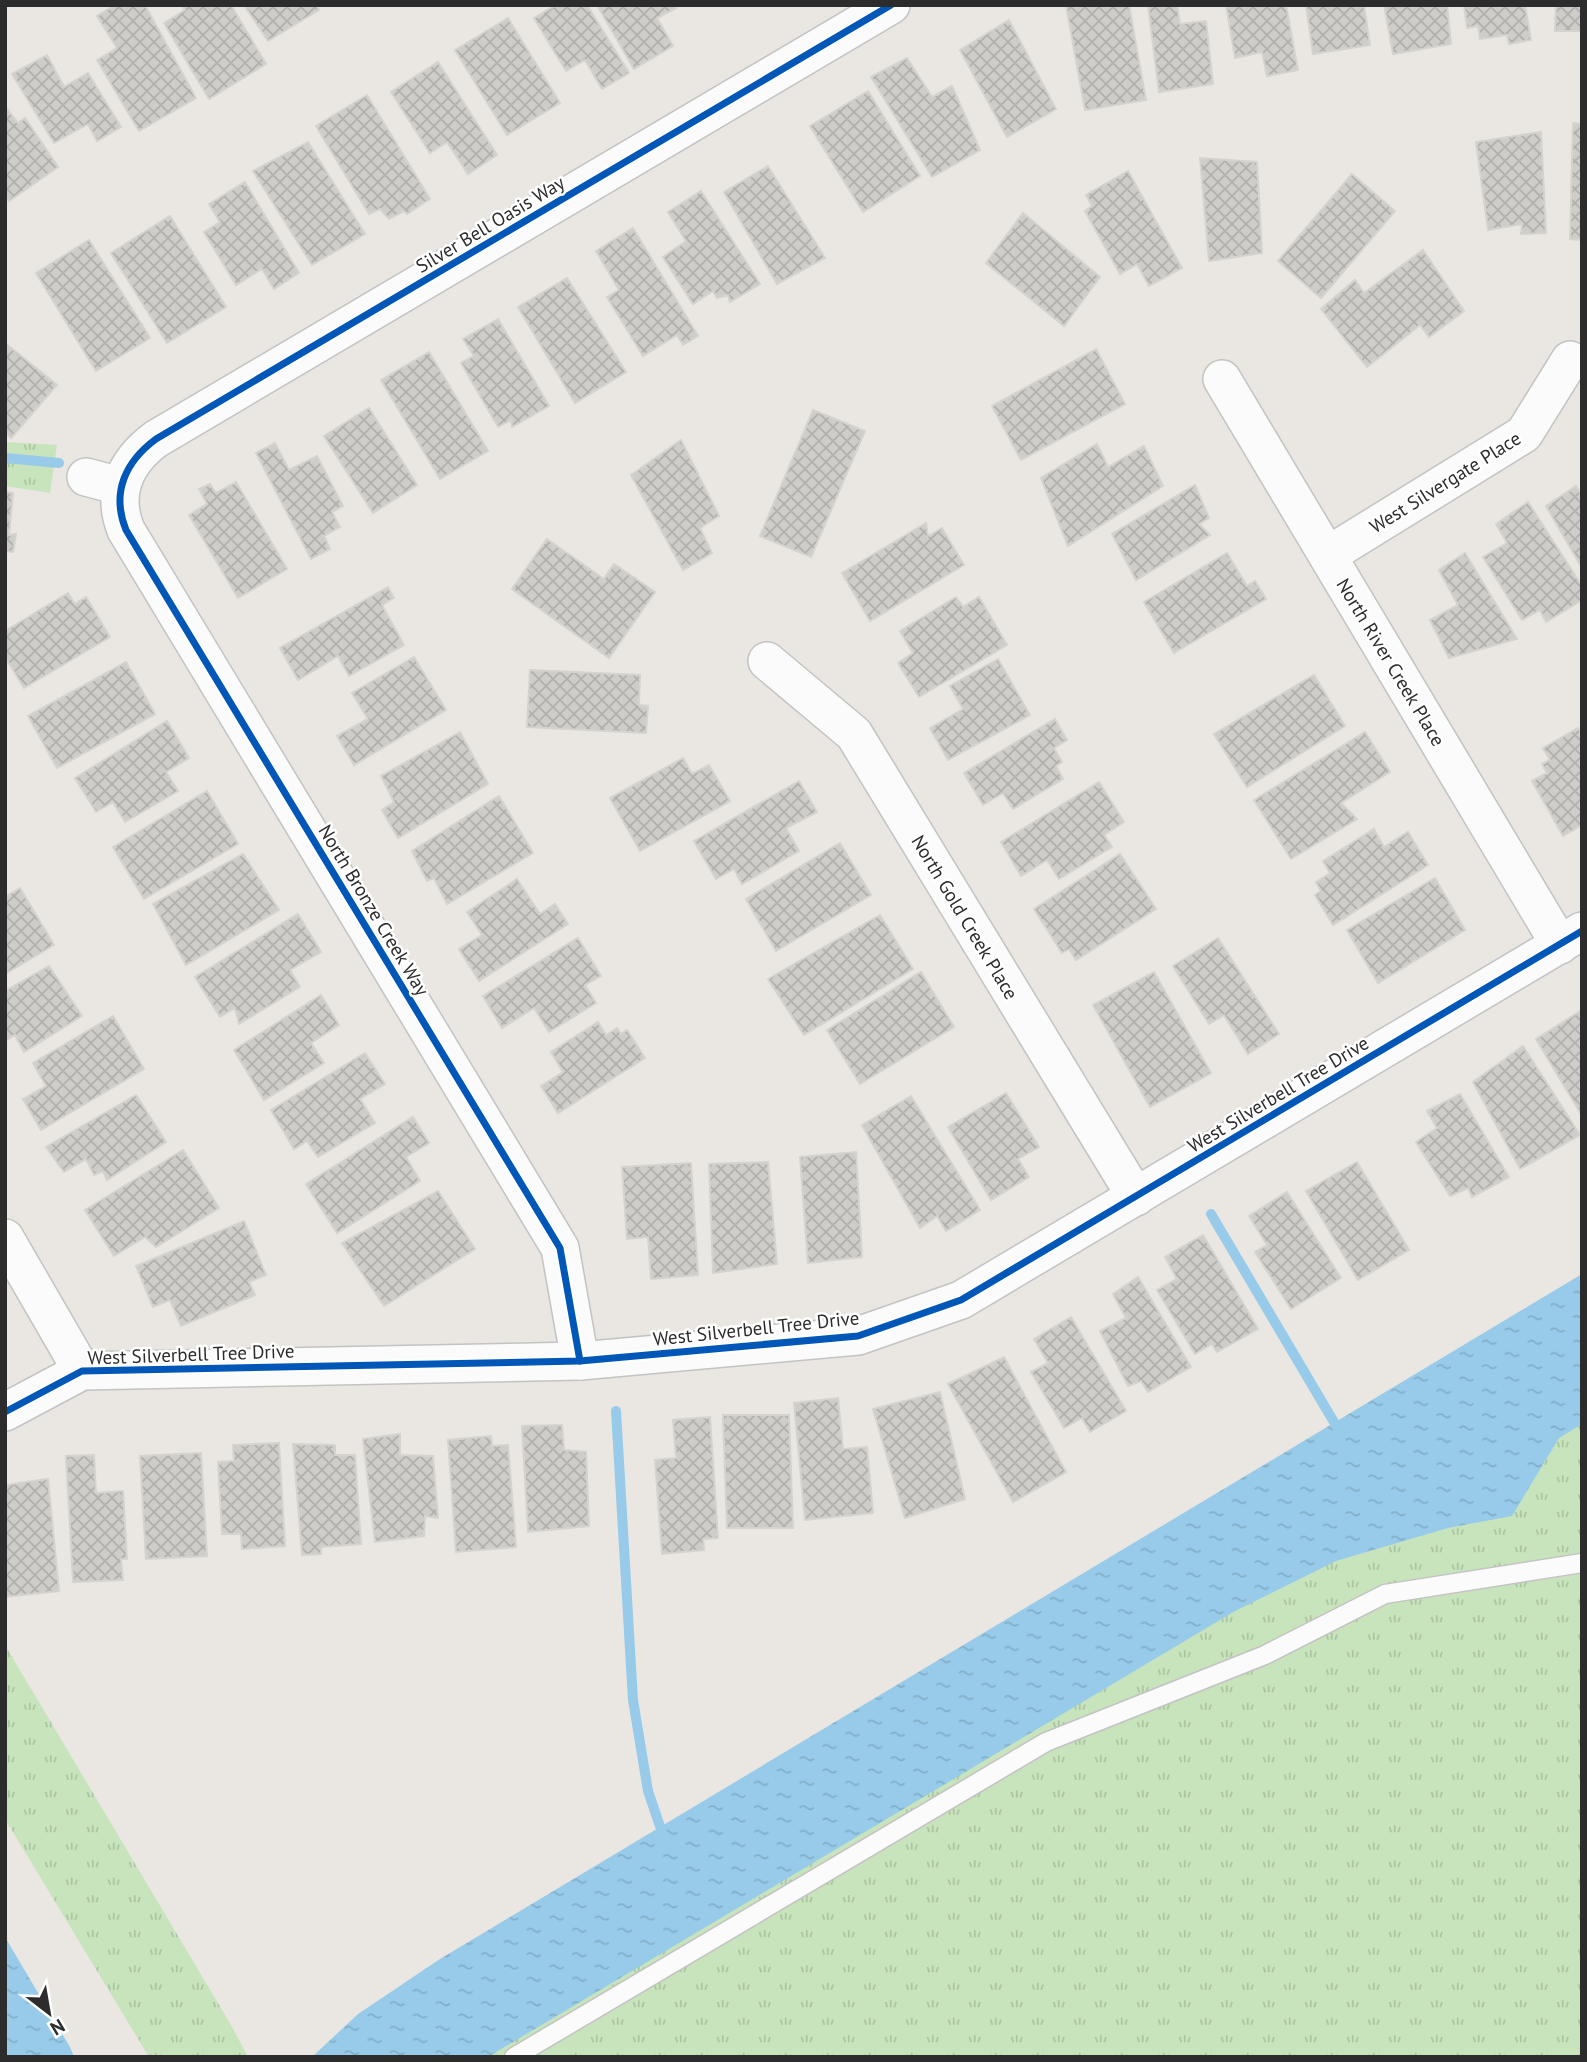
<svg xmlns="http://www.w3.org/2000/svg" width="1587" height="2062" viewBox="0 0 1587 2062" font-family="'PT Sans',sans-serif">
	<defs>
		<pattern id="park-tufts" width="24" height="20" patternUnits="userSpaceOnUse" patternTransform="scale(1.75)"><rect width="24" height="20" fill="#c8e4bc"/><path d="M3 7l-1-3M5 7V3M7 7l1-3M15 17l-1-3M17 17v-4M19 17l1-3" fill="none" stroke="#acc4a2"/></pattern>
		<pattern id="water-ripples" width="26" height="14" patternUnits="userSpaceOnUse" patternTransform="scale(1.75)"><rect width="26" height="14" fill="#97cbe9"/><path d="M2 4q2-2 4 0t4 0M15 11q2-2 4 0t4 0" fill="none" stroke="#82aec8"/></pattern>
		<pattern id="building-cross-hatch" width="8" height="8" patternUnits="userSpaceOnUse" patternTransform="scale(1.75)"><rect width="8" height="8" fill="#cfcdc9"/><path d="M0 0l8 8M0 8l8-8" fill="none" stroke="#b2b0ad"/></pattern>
	</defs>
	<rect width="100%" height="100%" fill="#eae7e2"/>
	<g fill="url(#park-tufts)">
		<path d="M5,442l52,3 -7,48 -45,-7z"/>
		<path d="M1582,1376v681h-1250z"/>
		<path d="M5,1645l226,380 17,32h-99l-144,-238z"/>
	</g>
	<g fill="url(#water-ripples)">
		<path d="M1582,1274v150l-23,14 -47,78 -64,12 -112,33 -101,50 -747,446h-176l46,-43 82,-55z"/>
		<path d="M5,1937l65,110 4,10h-69z"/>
	</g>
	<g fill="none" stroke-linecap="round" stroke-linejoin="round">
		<g stroke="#97cbe9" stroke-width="10">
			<path d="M5,458l54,5"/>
			<path d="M1211,1214l130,220"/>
			<path d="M616,1411l17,289 15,91 16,47"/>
		</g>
	</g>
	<g fill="url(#building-cross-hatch)" stroke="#d5d3ce" stroke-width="2">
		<path d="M115,5h30l51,93 -57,33 -42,-71 20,-12 -20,-32z"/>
		<path d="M182,5h49l35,59 -57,35 -45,-76 21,-13z"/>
		<path d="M244,5h72l3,5 -51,31z"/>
		<path d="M556,5h31l42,68 -27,16 -17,-29 -19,11 -32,-53z"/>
		<path d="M597,5h78l1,3 -19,10 16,28 -39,23z"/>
		<path d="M1066,5h63l17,95 -61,10z"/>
		<path d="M1148,5h29l3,19 26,-3 7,63 -54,8z"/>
		<path d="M1226,5h60l12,65 -31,6 -5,-24 -27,6z"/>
		<path d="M1306,5h58l6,40 -57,9z"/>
		<path d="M1384,5h63l4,39 -58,10z"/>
		<path d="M1464,5h61l6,35 -22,4 -2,-9 -27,4 -2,-13 -11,2z"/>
		<path d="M1556,5h26v26h-27z"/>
		<path d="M508,18l52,85 -53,32 -52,-85z"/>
		<path d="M1009,20l47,89 -49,28 -47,-87z"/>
		<path d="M47,55l17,32 24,-14 33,54 -24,14 -9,-17 -34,19 -42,-69z"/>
		<path d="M907,58l25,39 20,-11 28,64 -48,27 -61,-100z"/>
		<path d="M438,62l59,93 -29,19 -21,-32 -17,11 -39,-61z"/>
		<path d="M868,91l52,85 -57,36 -53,-86z"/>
		<path d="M367,95l63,104 -23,15 -3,-3 -15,8 -9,-10 -11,5 -53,-88z"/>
		<path d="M5,106l13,17 7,-5 33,49 -49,34 -4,-6z"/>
		<path d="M1573,123l9,1v116l-12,-1z"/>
		<path d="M1541,132l5,101 -25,1 1,-10 -34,6 -12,-88z"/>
		<path d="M308,142l57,92 -53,31 -59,-94z"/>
		<path d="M1200,158l57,4 5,91 -53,8z"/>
		<path d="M768,166l57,92 -48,26 -53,-92z"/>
		<path d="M1128,171l54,97 -33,18 -12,-22 -17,10 -35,-63 7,-5 -6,-11z"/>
		<path d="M1352,174l43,37 -74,87 -43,-37z"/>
		<path d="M245,182l54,91 -25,16 -12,-20 -26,16 -32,-53 16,-10 -11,-18z"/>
		<path d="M701,191l59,93 -30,18 -2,-7 -11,3 -4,-7 -20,13 -30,-47 23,-16 -18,-29z"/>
		<path d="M1023,213l77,64 -36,49 -78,-63z"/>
		<path d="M170,216l56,91 -59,36 -56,-90z"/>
		<path d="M633,228l65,108 -15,9 -6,-10 -34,21 -36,-59 12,-7 -23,-39z"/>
		<path d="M89,240l61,98 -54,33 -60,-98z"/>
		<path d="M1423,250l41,61 -35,26 -9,-12 -53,42 -46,-58 34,-29 9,13z"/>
		<path d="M567,278l59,94 -51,31 -57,-96z"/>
		<path d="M498,319l51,87 -37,21 -1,-7 -13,7 -37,-64 13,-7 -11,-17z"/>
		<path d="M5,343l52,42 -46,53 -6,-6z"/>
		<path d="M1096,349l29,55 -104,56 -29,-54z"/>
		<path d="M429,352l59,99 -48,28 -59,-99z"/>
		<path d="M369,408l48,77 -44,28 -49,-77z"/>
		<path d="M813,410l52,21 -54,126 -51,-21z"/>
		<path d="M681,440l38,76 -19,12 12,25 -29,17 -52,-95z"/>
		<path d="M275,443l14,27 28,-14 26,50 -11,6 8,15 -16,9 6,13 -19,10 -55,-106z"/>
		<path d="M1097,444l11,23 36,-21 19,40 -95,60 -27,-68z"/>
		<path d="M236,482l51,87 -49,29 -49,-83 18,-11 -8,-15 11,-5 6,9z"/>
		<path d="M1195,485l14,33 -10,6 11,11 -74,45 -24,-46z"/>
		<path d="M1576,486l6,9v73l-36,-62z"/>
		<path d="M5,492l8,1 -4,42 7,-1 -3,18 -8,-1z"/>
		<path d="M1528,502l54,84v14l-36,22 -6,-12 -18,10 -39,-63 24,-14 -11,-19z"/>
		<path d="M926,523l2,13 14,-8 22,37 -94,56 -28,-48z"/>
		<path d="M547,539l57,40 10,-15 41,28 -46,66 -97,-69z"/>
		<path d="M1227,553l20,33 8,-5 11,18 -92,54 -30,-51z"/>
		<path d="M1465,553l52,86 -68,19 -19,-38 28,-15 -19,-35z"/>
		<path d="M388,587l6,11 -12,7 22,40 -55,31 -11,-20 -40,24 -18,-32z"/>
		<path d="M68,593l7,11 11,-7 24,40 -86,51 -19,-31v-26z"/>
		<path d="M956,597l7,10 16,-10 28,48 -88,52 -21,-34 15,-10 -13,-22z"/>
		<path d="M414,657l32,53 -92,55 -17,-29 31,-17 -16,-26z"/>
		<path d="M998,659l32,56 -82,45 -18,-32 33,-19 -13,-23z"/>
		<path d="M126,662l29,52 -98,54 -29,-52z"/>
		<path d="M530,670l110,5 -1,30 9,1 -2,27 -119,-6z"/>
		<path d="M1314,675l31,51 -98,61 -33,-53z"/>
		<path d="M1055,719l12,21 -13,8 8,14 -6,4 7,13 -50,30 -10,-16 -20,12 -19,-32z"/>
		<path d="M167,721l22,37 -23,14 12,19 -53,31 -12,-20 -17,10 -21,-34z"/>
		<path d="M1578,728l4,6v91l-19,11 -31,-55 15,-8 -5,-9 8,-4 -7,-12z"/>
		<path d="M460,732l28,52 -90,54 -16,-28 12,-8 -13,-26z"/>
		<path d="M1365,732l25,40 -49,31 16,16 -66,40 -37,-59z"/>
		<path d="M683,758l9,16 17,-9 21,36 -90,50 -30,-53z"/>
		<path d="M799,781l18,31 -31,16 13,23 -57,33 -8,-15 -18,10 -22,-38z"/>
		<path d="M1099,782l25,40 -20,13 8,12 -53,32 -12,-19 -26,16 -20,-34z"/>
		<path d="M207,791l31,53 -94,55 -31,-52z"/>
		<path d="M499,796l34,57 -86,51 -13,-26 -7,3 -15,-30z"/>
		<path d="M1374,829l10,18 24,-15 20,33 -95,60 -18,-30 6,-4 -5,-9 14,-9 -7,-12z"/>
		<path d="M840,843l31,52 -95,56 -30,-52z"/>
		<path d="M243,854l36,56 -93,55 -33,-61z"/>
		<path d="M1120,854l36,55 -80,51 -7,-11 -7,4 -28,-44z"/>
		<path d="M1435,878l30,52 -87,53 -31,-53z"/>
		<path d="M517,879l23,35 15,-10 13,20 -89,57 -20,-32 23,-14 -15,-23z"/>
		<path d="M20,888l34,57 -49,29v-77z"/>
		<path d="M298,914l23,38 -31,18 10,17 -61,37 -4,-16 -15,9 -25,-40z"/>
		<path d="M880,915l33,54 -109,66 -36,-56z"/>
		<path d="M578,938l23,38 -16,9 11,18 -47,29 -15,-24 -32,20 -19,-32z"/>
		<path d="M1218,938l61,96 -31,20 -24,-39 -15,9 -36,-58z"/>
		<path d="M49,966l33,50 -58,36 -9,-17 -10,6v-50z"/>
		<path d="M921,972l33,55 -94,57 -33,-54z"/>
		<path d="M1154,972l57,101 -61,34 -57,-102z"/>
		<path d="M321,995l18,30 -28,18 13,20 -60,37 -30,-50z"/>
		<path d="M1582,1010v106l-46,-77z"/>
		<path d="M113,1016l31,53 -103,61 -18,-31 23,-13 -13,-23z"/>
		<path d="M598,1022l8,13 11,-7 4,6 6,-4 18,28 -87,55 -17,-27 22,-14 -12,-20z"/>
		<path d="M1523,1046l57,89 -60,34 -47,-87z"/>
		<path d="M365,1053l20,31 -25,15 15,24 -57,34 -11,-16 -13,8 -23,-39z"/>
		<path d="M1006,1093l33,54 -21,12 11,18 -38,23 -43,-73z"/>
		<path d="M1460,1094l49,83 -37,20 -4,-9 -18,8 -34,-54 21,-14 -10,-17z"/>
		<path d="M136,1095l30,47 -59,38 -4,-9 -9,4 -8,-16 -22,13 -18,-25z"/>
		<path d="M911,1096l69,114 -34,21 -9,-15 -17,12 -58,-103z"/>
		<path d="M413,1117l16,26 -23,14 14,24 -83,52 -31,-49z"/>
		<path d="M183,1150l36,58 -63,39 -11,-10 -31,19 -29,-46z"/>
		<path d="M856,1152l6,105 -54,6 -8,-106z"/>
		<path d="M768,1162l9,102 -64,9 -4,-109z"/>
		<path d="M1357,1162l52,88 -51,30 -52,-89z"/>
		<path d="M691,1163l7,112 -47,4 -3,-42 -21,2 -5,-72z"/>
		<path d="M438,1191l37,58 -91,57 -42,-63z"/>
		<path d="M1287,1192l54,86 -50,31 -36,-57 12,-7 -18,-29z"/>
		<path d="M244,1221l22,54 -17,7 6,13 -74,31 -11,-26 -17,7 -17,-41z"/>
		<path d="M1203,1235l55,94 -41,23 -5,-8 -17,10 -38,-64 20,-11 -12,-22z"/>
		<path d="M1138,1277l53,90 -43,25 -7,-11 -13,5 -28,-55 26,-13 -13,-24z"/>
		<path d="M1071,1317l55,94 -36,21 -8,-14 -18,10 -33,-56 17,-9 -14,-24z"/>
		<path d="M1004,1357l62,115 -53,30 -65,-118z"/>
		<path d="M940,1392l25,107 -60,19 -32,-109z"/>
		<path d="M838,1398l5,51 24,-2 6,66 -68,7 -11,-117z"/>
		<path d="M723,1415h66l4,113h-66z"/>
		<path d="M710,1417l8,121 -15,1 1,11 -42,4 -7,-94 21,-2 -3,-38z"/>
		<path d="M562,1425l2,25 22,2 3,74 -61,6 -6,-106z"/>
		<path d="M400,1434v21l33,1 5,62 -13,-2 -1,20 -49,6 -12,-103z"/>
		<path d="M491,1436l1,10 16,-1 8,102 -60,5 -8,-112z"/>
		<path d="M279,1443l6,103 -43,3 -1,-15h-19l-4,-72 16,-1 -1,-16z"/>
		<path d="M293,1444l42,1v10h20l6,89 -40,3v7l-19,1z"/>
		<path d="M201,1453l6,103 -61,3 -6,-103z"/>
		<path d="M94,1455l2,38 27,-2 4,68h-6l2,21 -50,2 -7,-126z"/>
		<path d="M48,1479l11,112 -54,6v-112z"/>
	</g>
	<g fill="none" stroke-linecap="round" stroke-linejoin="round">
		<defs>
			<path id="lane" d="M514,2057l532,-315 219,-87 120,-61 197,-31"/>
			<g id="street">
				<path d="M1222,379l338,566"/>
				<path d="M86,477l34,9"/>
				<path d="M1328,555l196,-121 46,-74"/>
				<path d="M767,661l87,73 282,463"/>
				<path d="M5,1238l77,133"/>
				<path d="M580,1361l-20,-113 -434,-718c-15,-37 -1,-68 30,-91l735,-434"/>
				<path d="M5,1412l77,-41 498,-10 278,-25 103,-36 621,-369"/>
			</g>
		</defs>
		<use href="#lane" stroke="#c3c3c3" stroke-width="21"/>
		<use href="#street" stroke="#c3c3c3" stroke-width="40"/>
		<use href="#lane" stroke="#fcfbfb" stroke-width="18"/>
		<use href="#street" stroke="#fcfbfb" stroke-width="37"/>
		<defs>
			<g id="cycleway">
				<path d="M580,1361l-20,-113 -434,-718c-15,-37 -1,-68 30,-91l735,-434"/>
				<path d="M5,1412l77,-41 498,-10 278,-25 103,-36 621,-369"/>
			</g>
		</defs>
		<use href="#cycleway" stroke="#fff" stroke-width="11"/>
		<use href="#cycleway" stroke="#0057b8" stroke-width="7"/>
	</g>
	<g text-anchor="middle" stroke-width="5" stroke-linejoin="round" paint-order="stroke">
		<g font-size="19" fill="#2c2c2c" stroke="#fff">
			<text transform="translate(490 224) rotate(-31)" y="7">Silver Bell Oasis Way</text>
			<text transform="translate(1445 482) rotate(-32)" y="7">West Silvergate Place</text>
			<text transform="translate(1391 662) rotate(59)" y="7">North River Creek Place</text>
			<text transform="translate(374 910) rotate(59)" y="7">North Bronze Creek Way</text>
			<text transform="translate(965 917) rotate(59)" y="7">North Gold Creek Place</text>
			<text transform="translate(1278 1094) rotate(-31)" y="7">West Silverbell Tree Drive</text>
			<text transform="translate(756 1328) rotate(-6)" y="7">West Silverbell Tree Drive</text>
			<text transform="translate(191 1354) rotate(-2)" y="7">West Silverbell Tree Drive</text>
		</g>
	</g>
	<rect width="1587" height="2062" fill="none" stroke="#2c2c2c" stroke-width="14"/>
	<g transform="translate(49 2013) rotate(149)" stroke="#ffffff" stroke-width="5" paint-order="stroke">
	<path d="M0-5L12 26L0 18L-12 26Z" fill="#2c2c2c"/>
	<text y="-10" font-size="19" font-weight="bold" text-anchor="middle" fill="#2c2c2c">N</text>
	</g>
</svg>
